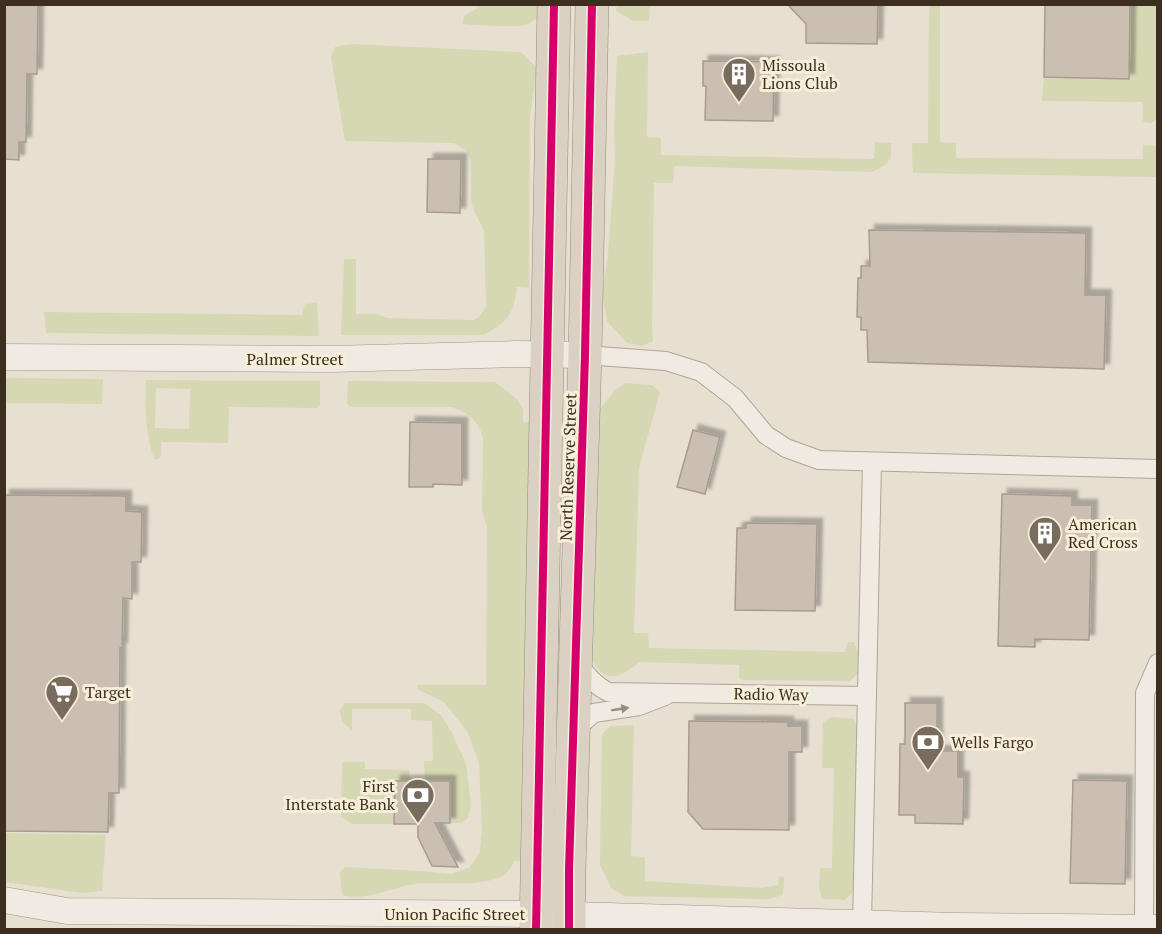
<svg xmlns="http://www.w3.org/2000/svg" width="1162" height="934" viewBox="0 0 1162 934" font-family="'PT Serif',serif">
	<defs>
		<filter id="shadow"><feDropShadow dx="5.5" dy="-5.5" stdDeviation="1.5" flood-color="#0004"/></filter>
	</defs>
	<rect width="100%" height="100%" fill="#e7e0d1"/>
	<g fill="#d6d7b3" fill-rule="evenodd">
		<path d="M483,5h60c0,8 -9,18 -18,20 -11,3 -48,0 -62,-1l1,-8z"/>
		<path d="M617,5h33l-1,16h-15l-18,-10z"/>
		<path d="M929,5h11v137l16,1v15l187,1v-14l14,1v31l-244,-4 -1,-30h16z"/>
		<path d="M1130,5h27l1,113 -7,5 -8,-1v-20l-101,-1 2,-24 85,2z"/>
		<path d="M350,44l171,8 16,16 -7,48 -1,172 -12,-1c-4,28 -9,35 -34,48h-142l3,-76h12v55h20l11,4 86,2 6,-3 7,-11 -2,-75 -11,-22 -2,-10v-38l-5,-11 -12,-7 -109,-2 -14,-84 4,-10z"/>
		<path d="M648,52l-1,85 14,1v17l213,4 1,-17 16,1v15l-7,8 -12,6 -198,-6 -1,17h-19l-2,144 1,14 -11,5 -15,-3 -20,-22 -5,-26 6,-41 7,-95 -1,-30 3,-73z"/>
		<path d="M317,303l2,33 -273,-3 -2,-21 258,3 3,-11z"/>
		<path d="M5,378l98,1 -1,25 -97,-1z"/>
		<path d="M146,380l174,1v24l-2,3 -89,-1 -1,36 -67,-1v13l-3,4h-4c-9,-27 -9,-51 -8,-79zM156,388l34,1 -1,40 -34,-1z"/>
		<path d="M348,381l147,1 23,18 5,10v12h11l-11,439h-9c-5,10 -8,15 -19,18 -26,8 -53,2 -80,5 -23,3 -50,18 -73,11l-2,-23 5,-5 77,4 29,3 19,-7 10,-15 2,-22 -3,-67 -12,-32 -23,-29 -27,-13v-4h69l1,-158 -5,-16 1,-72c-3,-18 -15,-26 -31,-32h-101l-4,-3z"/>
		<path d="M625,383l27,2 8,7 -21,76 -5,165h14l1,15 196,4 3,-10h6c6,16 12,27 -4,39l-107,-1 -4,-3v-12l-99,-3c-18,13 -32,25 -47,-1l5,-250 17,-21z"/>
		<path d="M345,703h79l17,12 10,16 15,33 5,41 -3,13 -7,5h-11v-42h-25l-1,-20h9l-1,-40 -21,-1v-11h-59v21l-10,-8 -2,-12z"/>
		<path d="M832,717l22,2 6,16 -4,141 -4,17 -7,7 -23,-1 -3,-12 1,-19h12l2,-100h-12l1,-46z"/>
		<path d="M634,725l-3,131 14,1v24l117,7 16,-3 1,-9 5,1 -1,18 -15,4 -144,-3 -13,-8 -11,-23 2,-131 8,-8z"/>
		<path d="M342,762h23v7l44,1 1,11h-15l-1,43h-41l-12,-7z"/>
		<path d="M4,833l102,2 -4,56 -20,2 -77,-11z"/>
	</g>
	<g fill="#cbbfb2" stroke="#a89c90" stroke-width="1.5" filter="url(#shadow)">
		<path d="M4,4h34l-1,70h-10l-1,68h-7v18l-15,-1z"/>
		<path d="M787,4h91l-1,40 -71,-1v-19z"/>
		<path d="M1045,4h85l-1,75 -85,-2z"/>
		<path d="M703,61l71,1 -1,59 -68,-1 1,-34h-3z"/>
		<path d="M428,159h33l-1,54 -33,-1z"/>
		<path d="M869,230l217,3 -1,62h21l-2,74 -236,-7 -1,-32h-6v-13h-4l1,-39h3v-12h9z"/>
		<path d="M410,422l52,1v62l-29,-1v3h-24z"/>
		<path d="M693,430l27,7 -15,57 -28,-7z"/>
		<path d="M1002,494l70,2v9h20l-3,135 -54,-1v8l-37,-1z"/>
		<path d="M4,495l122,1v15l16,1 -1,50h-9v37l-9,-1 -1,50h-2l-1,145h-10l-1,39 -104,-1z"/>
		<path d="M746,523l71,1 -2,87 -80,-1 2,-82h9z"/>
		<path d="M905,703h32v48h21v26h6l-1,47 -48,-1v-8h-16l1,-71h5z"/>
		<path d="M689,721l99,1v4h14v26h-13v78l-86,-1 -15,-17z"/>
		<path d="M1073,780l54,1 -2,103 -55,-1z"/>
		<path d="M395,781h55v42h-15l23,44 -26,-1 -14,-29v-13h-24z"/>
	</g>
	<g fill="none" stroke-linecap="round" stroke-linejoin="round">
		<defs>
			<g id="street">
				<path d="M585,355l81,6 35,11 34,26 31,37 20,13 33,12 339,9"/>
				<path d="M577,662c9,12 17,23 31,30l259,4"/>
				<path d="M575,733l7,-10 12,-10 45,-7 26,-10"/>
				<path d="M862,924l10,-462"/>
				<path d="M1144,928l1,-235 13,-30"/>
			</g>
			<g id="secondary">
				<path d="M4,357l327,2 185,-5 69,1"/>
				<path d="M4,900l63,11 469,3 420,12 202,2"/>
			</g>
			<g id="highway">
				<path d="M536,930l18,-926"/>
				<path d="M569,930v-60l16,-515 7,-351"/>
			</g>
		</defs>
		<use href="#street" stroke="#ada599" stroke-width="20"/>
		<use href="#secondary" stroke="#9c958a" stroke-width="27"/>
		<use href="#highway" stroke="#928b80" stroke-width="34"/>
		<use href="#street" stroke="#efebe3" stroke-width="18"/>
		<use href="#secondary" stroke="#efebe3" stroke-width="26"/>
		<use href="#highway" stroke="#dad1c2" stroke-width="33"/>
		<defs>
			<g id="cycleway">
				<path d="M536,930l18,-926"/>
				<path d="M569,930v-60l16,-515 7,-351"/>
			</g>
		</defs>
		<use href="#cycleway" stroke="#f7eed8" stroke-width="11"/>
		<use href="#cycleway" stroke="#d6006c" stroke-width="8"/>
	</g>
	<defs><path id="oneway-solid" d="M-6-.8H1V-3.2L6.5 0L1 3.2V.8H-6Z" transform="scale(1.5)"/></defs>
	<use fill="#968c82" href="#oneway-solid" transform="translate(620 709) rotate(-9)"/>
	<defs>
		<symbol id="building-pin" viewBox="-11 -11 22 30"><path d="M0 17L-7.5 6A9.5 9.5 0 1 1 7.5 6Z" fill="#786c5e" stroke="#f7eed8"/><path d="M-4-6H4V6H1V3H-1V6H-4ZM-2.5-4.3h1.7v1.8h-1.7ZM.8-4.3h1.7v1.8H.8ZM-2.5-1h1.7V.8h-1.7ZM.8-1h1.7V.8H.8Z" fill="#fff"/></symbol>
		<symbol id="supermarket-pin" viewBox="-11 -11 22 30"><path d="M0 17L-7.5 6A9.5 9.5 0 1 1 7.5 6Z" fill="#786c5e" stroke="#f7eed8"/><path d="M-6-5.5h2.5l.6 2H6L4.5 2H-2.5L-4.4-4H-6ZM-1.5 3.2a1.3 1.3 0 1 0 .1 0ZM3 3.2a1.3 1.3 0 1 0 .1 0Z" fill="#fff"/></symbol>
		<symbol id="bank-pin" viewBox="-11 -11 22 30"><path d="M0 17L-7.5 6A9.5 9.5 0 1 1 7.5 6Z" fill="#786c5e" stroke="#f7eed8"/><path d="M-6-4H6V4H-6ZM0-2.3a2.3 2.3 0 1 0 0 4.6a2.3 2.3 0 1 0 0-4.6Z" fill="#fff"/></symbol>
	</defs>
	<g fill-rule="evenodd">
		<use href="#building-pin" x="720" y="55" width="38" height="52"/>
		<use href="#building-pin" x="1026" y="514" width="38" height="52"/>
		<use href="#supermarket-pin" x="43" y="673" width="38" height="52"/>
		<use href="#bank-pin" x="909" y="723" width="38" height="52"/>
		<use href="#bank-pin" x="399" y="776" width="38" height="52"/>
	</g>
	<g text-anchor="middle" stroke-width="6" stroke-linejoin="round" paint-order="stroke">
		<g font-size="16" fill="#3d2e20" stroke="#f7eed8" text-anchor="start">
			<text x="762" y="71">Missoula<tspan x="762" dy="18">Lions Club</tspan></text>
			<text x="1068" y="530">American<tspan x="1068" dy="18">Red Cross</tspan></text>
			<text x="85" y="698">Target</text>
			<text x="951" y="748">Wells Fargo</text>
			<text x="395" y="792" text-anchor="end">First<tspan x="395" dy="18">Interstate Bank</tspan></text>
		</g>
		<g font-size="16" fill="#3d2e20" stroke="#f7eed8">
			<text x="295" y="365">Palmer Street</text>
			<text transform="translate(568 467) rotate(-88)" y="6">North Reserve Street</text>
			<text transform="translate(771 694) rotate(1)" y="6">Radio Way</text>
			<text x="455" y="920">Union Pacific Street</text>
		</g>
	</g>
	<rect width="1162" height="934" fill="none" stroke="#3d2e20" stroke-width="12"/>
</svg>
